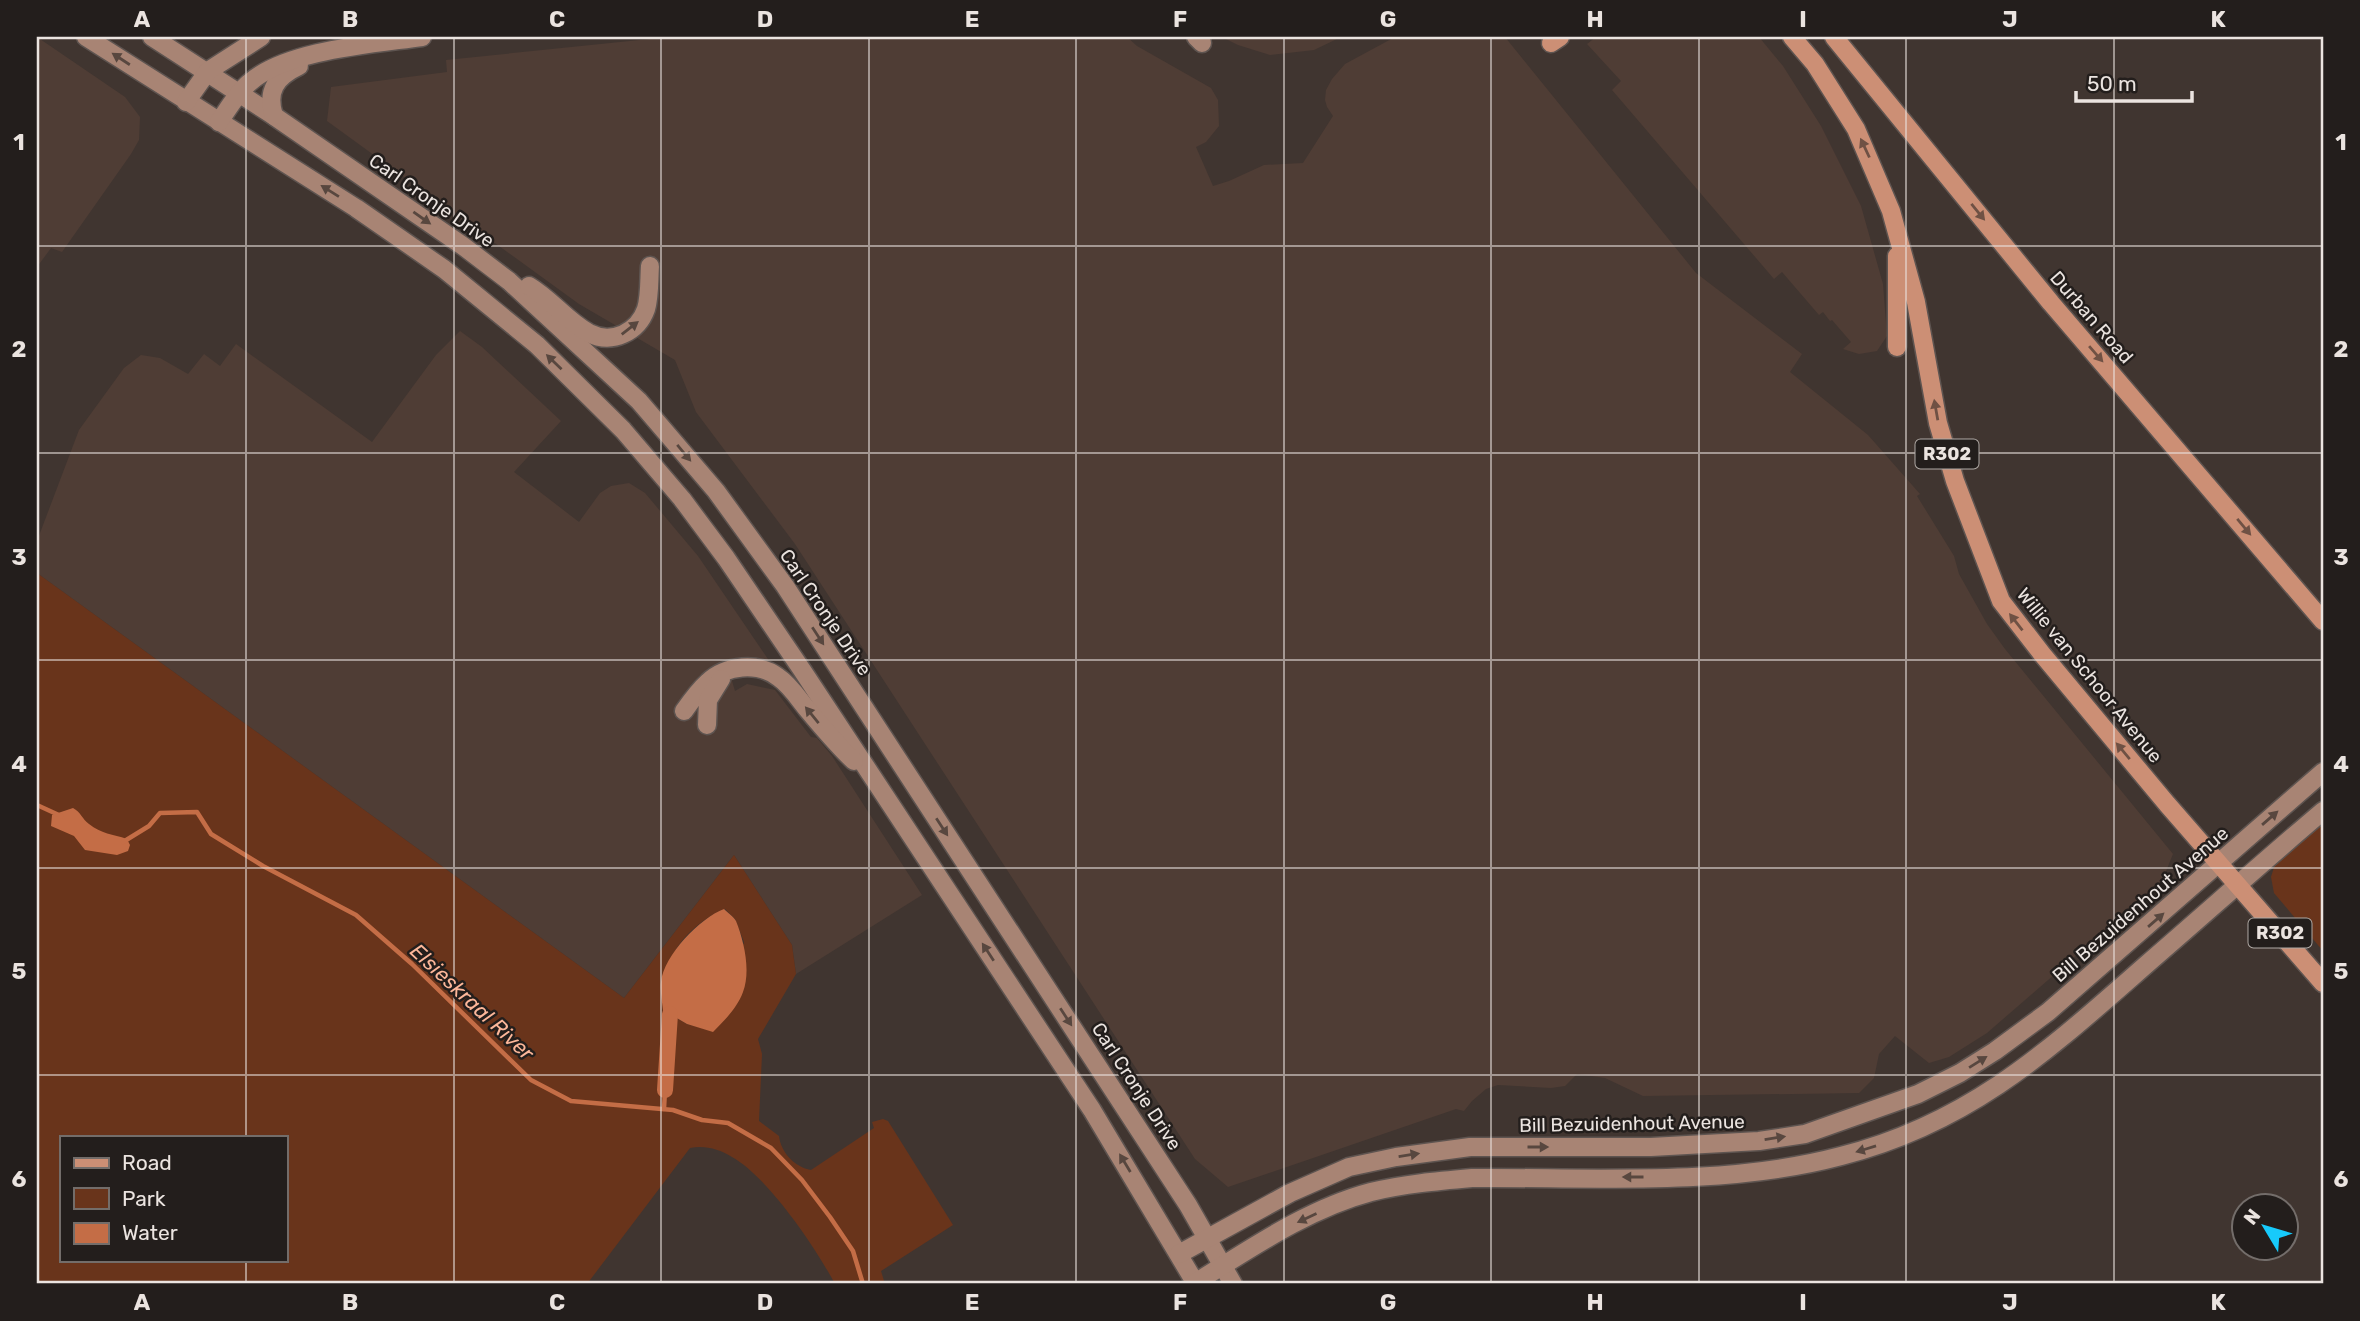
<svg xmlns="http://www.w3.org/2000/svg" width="2360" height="1321" viewBox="0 0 2360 1321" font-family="Rubik,sans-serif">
	<rect width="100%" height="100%" fill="#403530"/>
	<g fill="#4f3d35">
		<path d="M37,37l88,60 15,20 -1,23 -8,14 -69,98 -11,-4 -14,19z"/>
		<path d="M669,37h458l10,9 74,42 7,12 1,26 -13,16 -10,5 17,39 16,-5 35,-16 39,-2 30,-47 -6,-9 -2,-7 1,-10 6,-11 13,-15 50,-27h110l191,236 106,81 -12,18 78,63 52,59 -3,2 37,60 5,18 28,50 18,25 168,205 -11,27 -175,152 -38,24 -20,6 -34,-27 -16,18 -5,24 -15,15 -216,3 -38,-18 -28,-4 -12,12 -14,2 -53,-3 -12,4 -14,12 -8,10 -8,-2 -228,78 -33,-28 -400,-615 -99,-132 -21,-52 -96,-56 -252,-183 4,-34 116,-15 -1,-12z"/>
		<path d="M1222,37h119l-27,13 -44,5 -32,-10z"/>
		<path d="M1596,37h163l24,29 38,60 40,80 22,78 4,52 -10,15 -18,3 -16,-5 8,-7 -19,-22 -2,1 -7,-9 -4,3 -37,-43 -8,7 -162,-189 9,-9 -34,-37z"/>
		<path d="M460,331l22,16 79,74 -47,51 65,50 21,-29 11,-7 18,-3 16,10 53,63 72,106 -18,-5 -26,4 9,30 12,-7 28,6 36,47 6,1 15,18 90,139 -126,79 -4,-29 -58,-90 -110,143 -587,-425v-32l42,-111 45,-62 17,-13 19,3 28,16 16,-20 16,12 16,-22 136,98 64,-87z"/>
	</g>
	<g fill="#69341b" fill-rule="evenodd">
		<path d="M37,573l587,425 110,-143 58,90 4,29 -38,65 4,15 -3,67 20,15c2,17 16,31 32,34l63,-42 -2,-6 11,-3 5,2 65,104 -72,46 4,13h-50c-19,-36 -67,-107 -103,-127 -13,-8 -27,-12 -42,-9l-103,136h-550zM725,909l10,10 9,23 -31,89 -26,-7 -24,-14c3,-17 4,-37 10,-54 6,-18 34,-41 52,-47zM61,1137h224v123h-224z"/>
		<path d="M2323,823v128l-49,-58 -3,-16 4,-13z"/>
	</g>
	<g fill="#c46d46">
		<path d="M73,808c8,4 9,11 16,16 12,10 24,10 38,15l3,6 -2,6 -11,4 -32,-5 -11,-14 -23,-10 1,-11z"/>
		<path d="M724,909c4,4 10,8 12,12 8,20 15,50 7,71 -6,16 -18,28 -30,40l-26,-8 -24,-14c-1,-9 -3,-19 -2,-28 3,-27 39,-64 63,-73z"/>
	</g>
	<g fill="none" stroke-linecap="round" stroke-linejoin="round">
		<g stroke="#c46d46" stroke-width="4.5">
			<path d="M37,805l24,11"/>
			<path d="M123,842l26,-16 11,-13 37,-1 14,22 52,32 93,49 56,49 119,116 40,21 102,9 29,10 26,3 43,25 31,32 28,37 23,34 10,33"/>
			<path d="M664,1109l1,-19"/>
		</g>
		<path stroke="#c46d46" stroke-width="16" d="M665,1090l5,-76"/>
		<defs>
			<g id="secondary">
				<path d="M86,37l270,171 88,61 93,76 86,85 59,69 44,59 76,112 290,440 104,174"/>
				<path d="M152,37l122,79 189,130 46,35 130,120 77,90 69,95 403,619 45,79"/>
				<path d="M1196,37l6,6"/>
				<path d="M186,102l22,-31 53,-34"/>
				<path d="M274,116c-8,-25 2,-39 25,-50"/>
				<path d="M219,122c9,-13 18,-29 30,-39 37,-33 124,-39 173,-46"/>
				<path d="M529,286c22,13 38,35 60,47 23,12 49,-1 57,-24 4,-13 3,-30 4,-43"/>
				<path d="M684,711c7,-10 15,-21 24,-29 18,-17 50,-20 70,-5 12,8 20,21 29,32 15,18 30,36 47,52"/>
				<path d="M707,725l1,-25 13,-21"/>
				<path d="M1179,1254l111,-61 59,-26 47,-10 74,-10h181l108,-6 46,-7 113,-40 42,-21 35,-22 53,-39 275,-240"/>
				<path d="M1195,1283c55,-34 112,-74 176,-91 33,-8 67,-11 101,-14 119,-1 253,9 369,-22 130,-33 209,-107 306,-192 59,-51 117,-103 176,-153"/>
			</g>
			<g id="primary">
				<path d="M1792,37l23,27 41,65 35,82 25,91 22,121 17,58 46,120 41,53 125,150 156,179"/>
				<path d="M1834,37l217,266 272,318"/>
				<path d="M1551,43l9,-6"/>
				<path d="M1897,256v91"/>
			</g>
		</defs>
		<use href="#secondary" stroke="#5e5450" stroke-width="21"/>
		<use href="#primary" stroke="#5e5450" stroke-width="21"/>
		<use href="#secondary" stroke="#a88474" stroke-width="18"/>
		<use href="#primary" stroke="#cc8f75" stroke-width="18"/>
	</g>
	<defs><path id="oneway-solid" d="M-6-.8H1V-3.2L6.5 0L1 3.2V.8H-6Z" transform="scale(1.75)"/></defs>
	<g fill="#58473f">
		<use href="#oneway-solid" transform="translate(121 59) rotate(-147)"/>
		<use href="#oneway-solid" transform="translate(330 191) rotate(-148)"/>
		<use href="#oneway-solid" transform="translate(422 218) rotate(35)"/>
		<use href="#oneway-solid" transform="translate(630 328) rotate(-38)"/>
		<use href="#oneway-solid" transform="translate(554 362) rotate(-136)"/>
		<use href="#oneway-solid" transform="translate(684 453) rotate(50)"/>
		<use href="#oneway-solid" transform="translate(818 636) rotate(57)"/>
		<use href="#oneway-solid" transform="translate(812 715) rotate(-129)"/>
		<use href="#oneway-solid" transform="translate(2270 818) rotate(-41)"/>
		<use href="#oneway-solid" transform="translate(942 827) rotate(57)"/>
		<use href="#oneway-solid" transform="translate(2156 920) rotate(-41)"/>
		<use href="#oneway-solid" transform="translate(988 952) rotate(-123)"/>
		<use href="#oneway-solid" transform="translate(1066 1017) rotate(57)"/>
		<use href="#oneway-solid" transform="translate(1978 1062) rotate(-32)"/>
		<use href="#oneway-solid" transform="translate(1775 1138) rotate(-9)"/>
		<use href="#oneway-solid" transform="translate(1538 1147)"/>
		<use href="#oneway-solid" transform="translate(1866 1149) rotate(163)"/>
		<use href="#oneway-solid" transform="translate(1409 1155) rotate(-9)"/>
		<use href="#oneway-solid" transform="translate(1125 1163) rotate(-121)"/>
		<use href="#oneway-solid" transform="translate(1633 1177) rotate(180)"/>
		<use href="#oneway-solid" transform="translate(1307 1218) rotate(155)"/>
	</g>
	<g fill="#6f5144">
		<use href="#oneway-solid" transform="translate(1865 148) rotate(-115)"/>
		<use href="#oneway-solid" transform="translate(1978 212) rotate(51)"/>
		<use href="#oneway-solid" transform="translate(2096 354) rotate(49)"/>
		<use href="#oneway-solid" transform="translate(1936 410) rotate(-100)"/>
		<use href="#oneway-solid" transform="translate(2244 527) rotate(50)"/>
		<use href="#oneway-solid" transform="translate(2016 622) rotate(-128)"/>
		<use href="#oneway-solid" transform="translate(2123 751) rotate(-130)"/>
	</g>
	<path fill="none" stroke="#ebe4e0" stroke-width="2" stroke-opacity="0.55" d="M246,37v1100M454,37v1247M661,37v1247M869,37v1247M1076,37v1247M1284,37v1247M1491,37v1247M1699,37v1247M1906,37v1247M2114,37v1247M37,246h2286M37,453h2286M37,660h2286M37,868h2286M37,1075h2286M246,1260v24"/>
	<g text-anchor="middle" stroke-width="5" stroke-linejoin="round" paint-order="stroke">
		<g fill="#231e1c" stroke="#afa9a5" stroke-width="2">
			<rect x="1915.5" y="439.5" width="63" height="29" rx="5"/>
			<rect x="2248.5" y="918.5" width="63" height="29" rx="5"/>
		</g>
		<g font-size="18" font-weight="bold" fill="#ebe4e0">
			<text x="1947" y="460">R302</text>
			<text x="2280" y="939">R302</text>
		</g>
		<g font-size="19" fill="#ebe4e0" stroke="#231e1c">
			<text transform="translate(432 200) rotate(35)" y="7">Carl Cronje Drive</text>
			<text transform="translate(2092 317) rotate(49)" y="7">Durban Road</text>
			<text transform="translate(826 612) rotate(56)" y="7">Carl Cronje Drive</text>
			<text transform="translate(2090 675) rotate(51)" y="7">Willie van Schoor Avenue</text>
			<text transform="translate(2140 904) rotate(-41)" y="7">Bill Bezuidenhout Avenue</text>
			<text transform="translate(1137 1086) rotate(57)" y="7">Carl Cronje Drive</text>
			<text transform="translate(1632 1123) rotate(-1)" y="7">Bill Bezuidenhout Avenue</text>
		</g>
		<g font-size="21" font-style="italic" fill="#fdb799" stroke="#231e1c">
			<text transform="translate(472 1002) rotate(43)" y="7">Elsieskraal River</text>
		</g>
	</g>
	<rect width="2360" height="1321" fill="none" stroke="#231e1c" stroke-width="77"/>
	<rect x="60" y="1136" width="228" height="126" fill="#231e1c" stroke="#736d6a" stroke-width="2"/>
	<rect x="74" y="1158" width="35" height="10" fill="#cc8f75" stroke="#736d6a" stroke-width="2"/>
	<text x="122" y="1170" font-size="21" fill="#ebe4e0">Road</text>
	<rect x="74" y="1188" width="35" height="21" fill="#69341b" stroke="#736d6a" stroke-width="2"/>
	<text x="122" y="1206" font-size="21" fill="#ebe4e0">Park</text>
	<rect x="74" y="1223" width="35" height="21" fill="#c46d46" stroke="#736d6a" stroke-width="2"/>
	<text x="122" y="1240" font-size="21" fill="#ebe4e0">Water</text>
	<g transform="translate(2265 1227) rotate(308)"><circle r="33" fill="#231e1c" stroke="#736d6a" stroke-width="2"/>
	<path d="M0-5L12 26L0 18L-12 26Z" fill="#17cafb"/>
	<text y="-10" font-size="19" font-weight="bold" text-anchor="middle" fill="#ebe4e0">N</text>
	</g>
	<path d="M2076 91v10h116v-10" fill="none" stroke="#ebe4e0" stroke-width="3.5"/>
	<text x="2087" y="91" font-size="21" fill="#ebe4e0" stroke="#231e1c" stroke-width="5" paint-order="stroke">50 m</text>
	<rect x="38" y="38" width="2284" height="1244" fill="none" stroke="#ebe4e0" stroke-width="2.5"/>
	<g font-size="23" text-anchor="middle" font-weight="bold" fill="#ebe4e0">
		<text x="142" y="27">A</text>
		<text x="350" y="27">B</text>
		<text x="557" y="27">C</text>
		<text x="765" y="27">D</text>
		<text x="972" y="27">E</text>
		<text x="1180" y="27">F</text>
		<text x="1388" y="27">G</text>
		<text x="1595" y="27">H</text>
		<text x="1803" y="27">I</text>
		<text x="2010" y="27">J</text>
		<text x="2218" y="27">K</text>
		<text x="19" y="150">1</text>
		<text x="2341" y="150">1</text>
		<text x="19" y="357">2</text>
		<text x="2341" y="357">2</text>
		<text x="19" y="565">3</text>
		<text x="2341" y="565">3</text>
		<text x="19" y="772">4</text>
		<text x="2341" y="772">4</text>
		<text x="19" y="979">5</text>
		<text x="2341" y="979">5</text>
		<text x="19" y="1187">6</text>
		<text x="2341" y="1187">6</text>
		<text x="142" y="1310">A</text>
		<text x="350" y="1310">B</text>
		<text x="557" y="1310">C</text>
		<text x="765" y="1310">D</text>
		<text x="972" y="1310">E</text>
		<text x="1180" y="1310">F</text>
		<text x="1388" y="1310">G</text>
		<text x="1595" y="1310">H</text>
		<text x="1803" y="1310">I</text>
		<text x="2010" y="1310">J</text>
		<text x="2218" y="1310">K</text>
	</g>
</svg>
